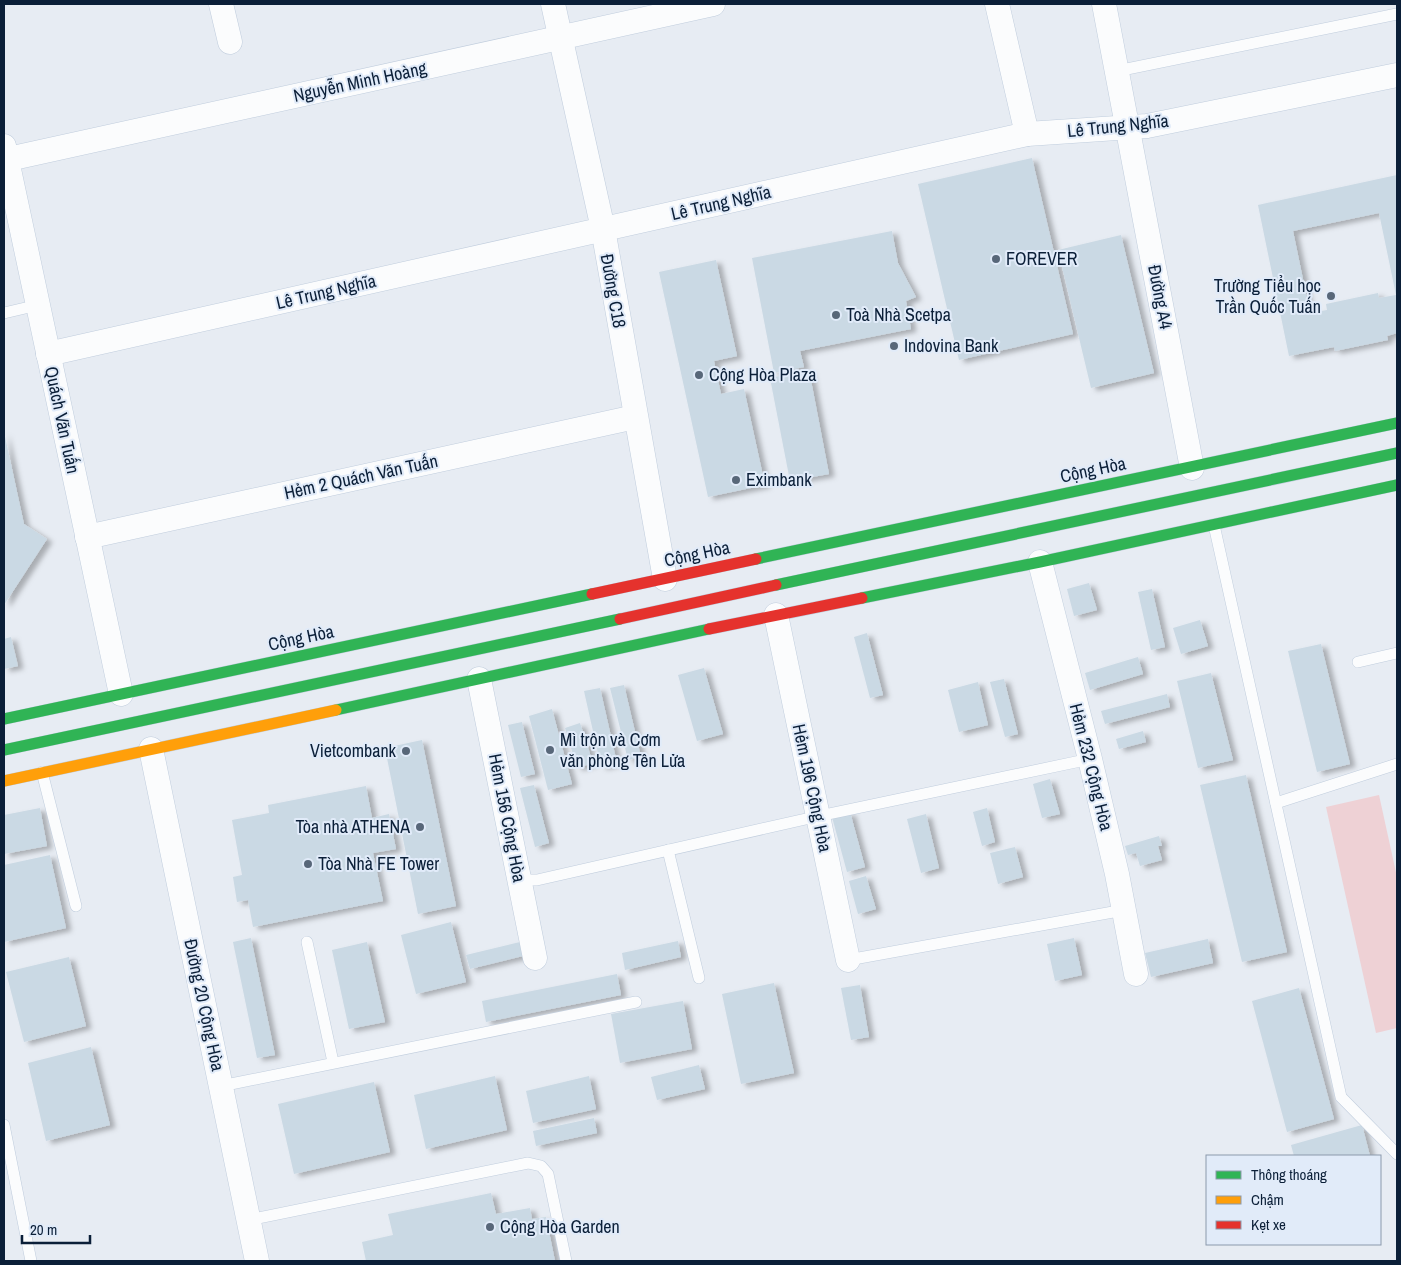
<svg xmlns="http://www.w3.org/2000/svg" width="1401" height="1265" viewBox="0 0 1401 1265" font-family="'Archivo Narrow',sans-serif">
	<defs>
		<filter id="shadow"><feDropShadow dx="5.5" dy="3" stdDeviation="2.5" flood-color="#0004"/></filter>
	</defs>
	<rect width="100%" height="100%" fill="#e7ecf3"/>
	<path fill="#eed1d5" d="M1379,795l18,82v151l-21,5 -50,-226z"/>
	<g fill="#cad9e4" fill-rule="evenodd" filter="url(#shadow)">
		<path d="M1032,158l41,176 -114,26 -41,-176z"/>
		<path d="M1397,175v158l-10,3 1,4 -53,11 -1,-4 -45,9 -31,-151zM1379,213l17,82 -17,3 -1,-5 -52,11 1,6 -17,3 -17,-82z"/>
		<path d="M892,231l6,32 18,34 -10,4 5,28 -111,22 4,16 -30,6 -22,-115z"/>
		<path d="M1121,235l33,138 -63,15 -33,-138z"/>
		<path d="M716,260l21,96 -23,5 7,33 23,-5 21,96 -57,12 -49,-225z"/>
		<path d="M809,370l20,104 -39,7 -20,-103z"/>
		<path d="M4,432l20,92 23,15 -43,66z"/>
		<path d="M1089,583l8,27 -23,6 -7,-27z"/>
		<path d="M1152,589l13,58 -14,3 -13,-58z"/>
		<path d="M1200,620l8,26 -27,8 -8,-26z"/>
		<path d="M867,633l16,62 -13,3 -16,-61z"/>
		<path d="M11,637l7,29 -14,3v-30z"/>
		<path d="M1321,644l29,120 -33,8 -29,-121z"/>
		<path d="M1138,657l5,17 -53,16 -5,-17z"/>
		<path d="M704,668l19,66 -26,7 -19,-66z"/>
		<path d="M1211,673l22,87 -35,8 -21,-87z"/>
		<path d="M1004,679l14,55 -13,3 -15,-55z"/>
		<path d="M978,682l10,43 -29,7 -11,-42z"/>
		<path d="M624,685l17,72 -13,3 -18,-72z"/>
		<path d="M600,688l17,75 -16,4 -17,-76z"/>
		<path d="M1167,694l3,13 -65,17 -4,-13z"/>
		<path d="M552,709l20,75 -24,6 -19,-74z"/>
		<path d="M522,722l13,52 -14,3 -13,-52z"/>
		<path d="M580,723l13,40 -16,5 -12,-40z"/>
		<path d="M1143,731l3,11 -27,7 -3,-10z"/>
		<path d="M422,740l34,166 -38,8 -33,-166z"/>
		<path d="M1246,775l41,177 -45,10 -42,-177z"/>
		<path d="M1050,779l10,35 -18,4 -9,-34z"/>
		<path d="M534,785l15,58 -14,4 -15,-59z"/>
		<path d="M366,786l6,32 17,-4 7,35 -23,4 10,48 -130,26 -5,-27 -11,2 -4,-25 9,-2 -10,-55 37,-7 -1,-8z"/>
		<path d="M40,808l7,38 -43,8v-39z"/>
		<path d="M987,808l8,34 -13,4 -9,-34z"/>
		<path d="M850,812l15,55 -18,5 -15,-55z"/>
		<path d="M926,814l13,54 -18,5 -14,-54z"/>
		<path d="M1159,836l3,10h-4l4,14 -22,6 -4,-13 -8,2 -3,-9z"/>
		<path d="M1015,847l8,30 -25,7 -8,-31z"/>
		<path d="M50,855l16,73 -62,14v-77z"/>
		<path d="M866,876l10,33 -18,5 -9,-33z"/>
		<path d="M451,922l15,60 -50,12 -15,-59z"/>
		<path d="M251,938l24,117 -18,3 -24,-116z"/>
		<path d="M1074,938l8,37 -27,6 -8,-37z"/>
		<path d="M1208,939l5,24 -62,14 -6,-24z"/>
		<path d="M678,941l3,16 -56,13 -3,-17z"/>
		<path d="M367,942l18,80 -36,7 -17,-79z"/>
		<path d="M520,942l3,14 -53,13 -4,-14z"/>
		<path d="M69,957l17,69 -62,16 -18,-70z"/>
		<path d="M617,974l4,21 -135,27 -4,-21z"/>
		<path d="M774,983l20,90 -53,11 -19,-90z"/>
		<path d="M860,985l9,52 -18,3 -10,-52z"/>
		<path d="M1299,988l35,131 -47,13 -35,-131z"/>
		<path d="M683,1001l9,48 -72,14 -9,-49z"/>
		<path d="M91,1047l19,78 -64,16 -18,-78z"/>
		<path d="M699,1065l6,24 -48,11 -6,-23z"/>
		<path d="M495,1076l12,54 -81,19 -12,-54z"/>
		<path d="M589,1076l7,33 -63,14 -7,-32z"/>
		<path d="M374,1082l16,70 -96,22 -16,-70z"/>
		<path d="M594,1118l3,15 -61,13 -3,-15z"/>
		<path d="M1362,1125l8,31h-76l-3,-11z"/>
		<path d="M491,1193l5,21 34,-6 2,11 14,-2 9,44h-189l-4,-19 31,-7 -5,-21z"/>
	</g>
	<g fill="none" stroke-linecap="round" stroke-linejoin="round">
		<defs>
			<g id="lane">
				<path d="M1117,71l280,-57"/>
				<path d="M4,313l34,-8"/>
				<path d="M1214,525l127,572 56,57"/>
				<path d="M1358,662l39,-9"/>
				<path d="M42,772l34,134"/>
				<path d="M1276,803l121,-39"/>
				<path d="M668,850l31,128"/>
				<path d="M519,880h18l282,-64 271,-57"/>
				<path d="M307,942l26,120"/>
				<path d="M848,960l276,-50"/>
				<path d="M221,1086l415,-84"/>
				<path d="M4,1125l27,136"/>
				<path d="M248,1220l280,-57 13,3 7,8 18,87"/>
			</g>
			<g id="street">
				<path d="M221,4l9,38"/>
				<path d="M553,4l50,225 62,350"/>
				<path d="M997,4l30,130"/>
				<path d="M1104,4l88,464"/>
				<path d="M4,146l117,548"/>
				<path d="M4,160l709,-156"/>
				<path d="M48,354l979,-220 120,-8 250,-51"/>
				<path d="M87,537l548,-120"/>
				<path d="M1040,562l50,197 27,115 19,100"/>
				<path d="M776,615l72,345"/>
				<path d="M479,679l56,279"/>
				<path d="M151,749l106,512"/>
			</g>
			<g id="fast">
				<path d="M756,559l641,-136"/>
				<path d="M776,585l621,-132"/>
				<path d="M862,598l178,-36 357,-77"/>
				<path d="M336,710l373,-81"/>
				<path d="M4,719l588,-125"/>
				<path d="M4,750l616,-131"/>
			</g>
			<path id="slow" d="M4,781l332,-71"/>
			<g id="jam">
				<path d="M592,594l164,-35"/>
				<path d="M620,619l156,-34"/>
				<path d="M709,629l153,-31"/>
			</g>
		</defs>
		<use href="#lane" stroke="#c0cddd" stroke-width="12"/>
		<use href="#street" stroke="#c0cddd" stroke-width="25"/>
		<use href="#fast" stroke="#c0cddd" stroke-width="12"/>
		<use href="#slow" stroke="#c0cddd" stroke-width="12"/>
		<use href="#jam" stroke="#c0cddd" stroke-width="12"/>
		<use href="#lane" stroke="#fbfcfd" stroke-width="11"/>
		<use href="#street" stroke="#fbfcfd" stroke-width="24"/>
		<use href="#fast" stroke="#30b455" stroke-width="11"/>
		<use href="#slow" stroke="#ff9f0a" stroke-width="11"/>
		<use href="#jam" stroke="#e5322d" stroke-width="11"/>
	</g>
	<g fill="#586779" stroke="#e1ebf9" stroke-width="2">
		<circle cx="996" cy="259" r="5"/>
		<circle cx="1331" cy="296" r="5"/>
		<circle cx="836" cy="315" r="5"/>
		<circle cx="894" cy="346" r="5"/>
		<circle cx="699" cy="375" r="5"/>
		<circle cx="736" cy="480" r="5"/>
		<circle cx="550" cy="750" r="5"/>
		<circle cx="406" cy="751" r="5"/>
		<circle cx="420" cy="827" r="5"/>
		<circle cx="308" cy="864" r="5"/>
		<circle cx="490" cy="1227" r="5"/>
	</g>
	<g text-anchor="middle" stroke-width="4" stroke-linejoin="round" paint-order="stroke">
		<g font-size="18" fill="#0b1f38" stroke="#e1ebf9">
			<text transform="translate(360 82) rotate(-12)" y="6">Nguyễn Minh Hoàng</text>
			<text transform="translate(1118 126) rotate(-6)" y="6">Lê Trung Nghĩa</text>
			<text transform="translate(721 203) rotate(-13)" y="6">Lê Trung Nghĩa</text>
			<text transform="translate(613 291) rotate(80)" y="6">Đường C18</text>
			<text transform="translate(326 292) rotate(-13)" y="6">Lê Trung Nghĩa</text>
			<text transform="translate(1160 297) rotate(79)" y="6">Đường A4</text>
			<text transform="translate(62 420) rotate(78)" y="6">Quách Văn Tuấn</text>
			<text transform="translate(1093 470) rotate(-12)" y="6">Cộng Hòa</text>
			<text transform="translate(361 477) rotate(-12)" y="6">Hẻm 2 Quách Văn Tuấn</text>
			<text transform="translate(697 554) rotate(-12)" y="6">Cộng Hòa</text>
			<text transform="translate(301 638) rotate(-12)" y="6">Cộng Hòa</text>
			<text transform="translate(1091 767) rotate(76)" y="6">Hẻm 232 Cộng Hòa</text>
			<text transform="translate(812 788) rotate(78)" y="6">Hẻm 196 Cộng Hòa</text>
			<text transform="translate(507 818) rotate(79)" y="6">Hẻm 156 Cộng Hòa</text>
			<text transform="translate(204 1005) rotate(78)" y="6">Đường 20 Cộng Hòa</text>
		</g>
		<g font-size="18" fill="#0b1f38" stroke="#e1ebf9" text-anchor="start">
			<text x="1006" y="265">FOREVER</text>
			<text x="1321" y="292" text-anchor="end">Trường Tiểu học<tspan x="1321" dy="21">Trần Quốc Tuấn</tspan></text>
			<text x="846" y="321">Toà Nhà Scetpa</text>
			<text x="904" y="352">Indovina Bank</text>
			<text x="709" y="381">Cộng Hòa Plaza</text>
			<text x="746" y="486">Eximbank</text>
			<text x="560" y="746">Mì trộn và Cơm<tspan x="560" dy="21">văn phòng Tên Lửa</tspan></text>
			<text x="396" y="757" text-anchor="end">Vietcombank</text>
			<text x="410" y="833" text-anchor="end">Tòa nhà ATHENA</text>
			<text x="318" y="870">Tòa Nhà FE Tower</text>
			<text x="500" y="1233">Cộng Hòa Garden</text>
		</g>
	</g>
	<rect width="1401" height="1265" fill="none" stroke="#0b1f38" stroke-width="10"/>
	<rect x="1206" y="1155" width="175" height="90" fill="#e1ebf9" stroke="#8b99ac"/>
	<rect x="1216" y="1171" width="25" height="8" fill="#30b455" stroke="#8b99ac"/>
	<text x="1251" y="1180" font-size="15" fill="#0b1f38">Thông thoáng</text>
	<rect x="1216" y="1196" width="25" height="8" fill="#ff9f0a" stroke="#8b99ac"/>
	<text x="1251" y="1205" font-size="15" fill="#0b1f38">Chậm</text>
	<rect x="1216" y="1221" width="25" height="8" fill="#e5322d" stroke="#8b99ac"/>
	<text x="1251" y="1230" font-size="15" fill="#0b1f38">Kẹt xe</text>
	<path d="M22 1235v8h68v-8" fill="none" stroke="#0b1f38" stroke-width="2.5"/>
	<text x="30" y="1235" font-size="15" fill="#0b1f38" stroke="#e1ebf9" stroke-width="4" paint-order="stroke">20 m</text>
</svg>
